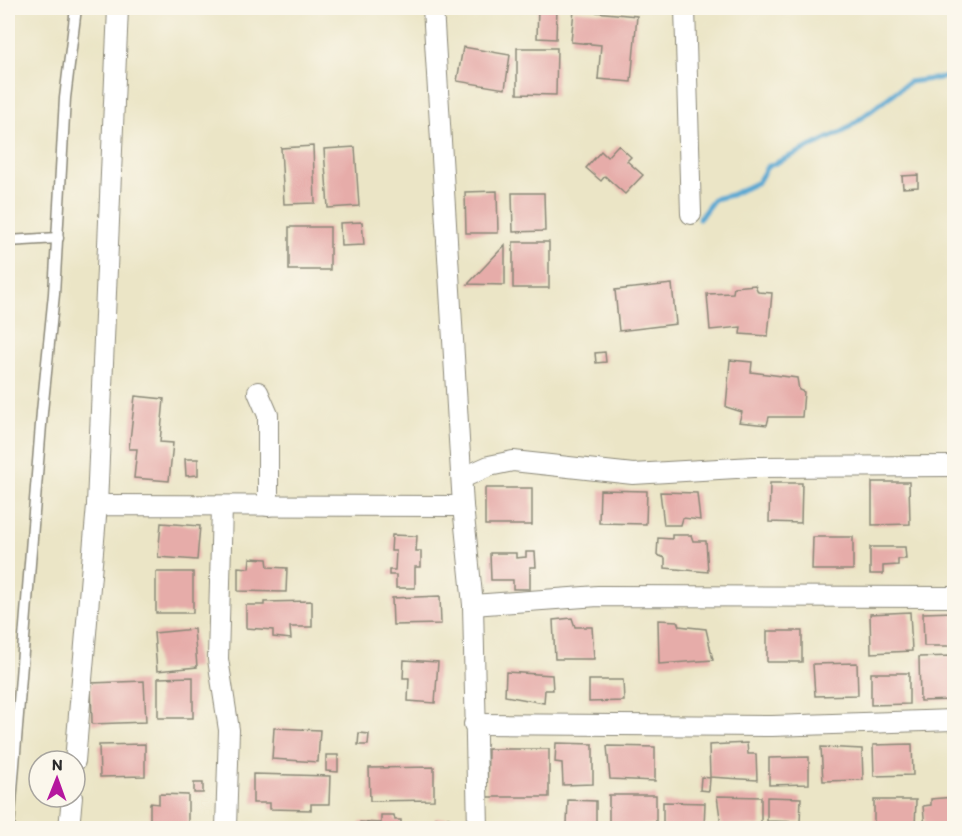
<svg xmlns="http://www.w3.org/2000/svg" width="962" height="836" viewBox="0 0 962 836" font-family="Itim,sans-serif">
	<rect width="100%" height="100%" fill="#fbf7ec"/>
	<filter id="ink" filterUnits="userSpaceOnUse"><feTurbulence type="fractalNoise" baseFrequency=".0167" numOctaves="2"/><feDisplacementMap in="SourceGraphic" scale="12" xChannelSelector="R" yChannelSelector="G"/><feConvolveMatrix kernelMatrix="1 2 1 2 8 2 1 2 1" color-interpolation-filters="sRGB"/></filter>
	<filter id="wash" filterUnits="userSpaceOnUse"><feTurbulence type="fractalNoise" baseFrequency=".008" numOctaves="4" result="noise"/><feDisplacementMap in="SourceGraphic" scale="24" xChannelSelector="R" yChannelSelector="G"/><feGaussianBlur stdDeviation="1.35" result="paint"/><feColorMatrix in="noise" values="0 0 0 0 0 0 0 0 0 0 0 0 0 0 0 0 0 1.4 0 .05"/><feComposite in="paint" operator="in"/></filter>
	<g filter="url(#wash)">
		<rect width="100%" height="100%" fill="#ebe5c6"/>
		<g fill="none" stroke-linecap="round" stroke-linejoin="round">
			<path stroke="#59a7d2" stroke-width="5" d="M699,219l15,-20 17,-4 27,-13 9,-15 77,-36 65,-49 45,-6"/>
		</g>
		<g id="blocks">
			<g fill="#e6aca9">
				<path d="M538,8h19l-1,31 -19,-1z"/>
				<path d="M574,10l63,6 -6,66 -33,-3 3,-34 -30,-3z"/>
				<path d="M463,47l47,8 -5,34 -48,-8z"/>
				<path d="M517,48h40l-1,47 -39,-1z"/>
				<path d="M618,145l13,12 -4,4 16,14 -18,19 -20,-18 -4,5 -15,-13 15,-17 6,6z"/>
				<path d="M313,146l2,57 -31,1 -3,-56z"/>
				<path d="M355,147l4,59 -31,2 -4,-59z"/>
				<path d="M918,175v12l-15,1 -1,-12z"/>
				<path d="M497,191l1,42h-32l-1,-41z"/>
				<path d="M512,193h32l1,38 -32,1z"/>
				<path d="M362,222l2,23 -23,1 -1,-23z"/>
				<rect x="289" y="227" width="41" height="43"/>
				<rect x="513" y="242" width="36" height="46"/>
				<path d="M505,245v40l-37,-1z"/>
				<path d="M672,284l4,40 -57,7 -4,-41z"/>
				<path d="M755,285l3,7 14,1 -4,43 -28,-2 1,-7 -31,3 -3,-36 26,-1 1,-6z"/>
				<path d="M605,352l1,10 -10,1 -1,-10z"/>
				<path d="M730,360l22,2 -1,10 46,6 2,12 5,2 -2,25h-33l-2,8 -28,-3 3,-10 -16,-5z"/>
				<path d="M135,396l29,3 -4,43 13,1 -4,38 -35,-3 3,-29h-8z"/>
				<path d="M185,459h13v16l-12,1z"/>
				<path d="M872,482h37l1,42 -38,1z"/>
				<path d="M770,483h32l-1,40 -32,-1z"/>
				<rect x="485" y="488" width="47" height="37"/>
				<path d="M600,490l47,1 -1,33 -47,-1z"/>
				<path d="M660,492l37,1 3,27 -17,-2 -2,7h-17z"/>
				<path d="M161,523l39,3 -3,34 -39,-3z"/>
				<path d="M392,535l25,1 -1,15h5v16h-6v21h-19v-13h-7v-5h6l1,-19h-5z"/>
				<path d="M672,535h19l2,6h13l2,31 -43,-4v-10l-8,-3 1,-17 14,1z"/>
				<path d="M813,537h40v33h-41z"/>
				<path d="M870,547h35l1,12h-8v6l-15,1v8h-13z"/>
				<path d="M526,552h9l1,15h-6v22h-17v-9h-22l-1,-27h26v5l10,-1z"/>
				<path d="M250,558l17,1 1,8 19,1 -1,24 -48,-1v-24l11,1z"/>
				<rect x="156" y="572" width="37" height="41"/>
				<path d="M440,596l1,28 -48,1 -1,-27z"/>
				<path d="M312,601v26h-22l1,12 -18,-2v-7l-27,-2v-23h18v-3z"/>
				<path d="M910,612l2,39 -41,2 -1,-39z"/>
				<path d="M954,612v34h-30l-1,-33z"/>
				<path d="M572,618l3,9h17l2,32h-39l-2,-39z"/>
				<path d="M658,620l19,1 2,5 27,3 7,31 -54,4z"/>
				<path d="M194,629l3,38 -40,4 -3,-38z"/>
				<rect x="767" y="631" width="35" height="31"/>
				<path d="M954,656v44l-34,1 -1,-44z"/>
				<path d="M404,660l34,2 -3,41 -27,-2 1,-23h-6z"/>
				<path d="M857,663l1,32 -43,1 -2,-32z"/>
				<path d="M506,672l46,3 1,15h-8l-1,13 -39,-7z"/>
				<path d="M871,673h38v31l-38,1z"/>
				<path d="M193,677v41h-35v-40z"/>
				<path d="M589,680h34l1,21 -35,1z"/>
				<path d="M144,681l2,41 -54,2 -1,-41z"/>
				<path d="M274,728l46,2 -2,32 -46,-3z"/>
				<path d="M359,733l10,1 -1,11h-10z"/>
				<path d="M556,743l37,1v40l-30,1 -1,-22 -7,-1z"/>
				<path d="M747,743l1,11h8l1,26 -47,-3 -1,-32z"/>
				<path d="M145,744v32l-45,1 -1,-32z"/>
				<path d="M912,744l1,31 -39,1 -1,-31z"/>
				<path d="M607,746l48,1v34l-45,-2z"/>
				<path d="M821,747l41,2 1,31 -40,1z"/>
				<path d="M488,749h61v48h-62z"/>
				<path d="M326,755h12v17l-12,-1z"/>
				<path d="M809,757v27l-40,1v-27z"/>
				<path d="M434,767v33l-64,1 -1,-33z"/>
				<path d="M253,774l77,2 -1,28h-18v6l-41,-1v-6h-17z"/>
				<path d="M701,777l9,1 -1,13 -9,-1z"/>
				<rect x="194" y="783" width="9" height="10"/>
				<path d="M159,794l29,1v32h-38v-24l9,1z"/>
				<rect x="609" y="795" width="47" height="30"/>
				<path d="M717,796l44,1v29l-40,-1z"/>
				<path d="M767,797l34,1 -1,24 -33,-1z"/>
				<path d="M954,797l-1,31h-28l-2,-22 8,-1v-6z"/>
				<path d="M568,800l28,1v23h-29z"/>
				<path d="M874,800h42l-1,27 -41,1z"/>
				<path d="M663,802l42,1 -1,24h-41z"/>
				<path d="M381,815h13l1,5h6v8h-42l1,-6 21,1z"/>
				<path d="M435,818h14v4h7v6h-41v-4h21z"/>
			</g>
		</g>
	</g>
	<g filter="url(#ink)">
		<use href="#blocks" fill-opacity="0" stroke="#8b8878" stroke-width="1.5"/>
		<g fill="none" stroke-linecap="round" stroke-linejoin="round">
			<defs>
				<g id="lane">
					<path d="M8,241l50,-3"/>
					<path d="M9,828l33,-416 12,-118 11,-196 11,-90"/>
				</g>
				<g id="street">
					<path d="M433,8l30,498 10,99 5,223"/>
					<path d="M685,8l6,206"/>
					<path d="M258,392l10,23v91"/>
					<path d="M462,478l27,-12 24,-5 120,13 120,-7 201,-1"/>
					<path d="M97,505l21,-497"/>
					<path d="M222,506l-4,153 11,71 -3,98"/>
					<path d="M473,605l125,-9 356,1"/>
					<path d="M474,724l298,2 182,-6"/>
					<path d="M75,761l22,-256 366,1"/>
					<path d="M69,828l3,-31"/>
				</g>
			</defs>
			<use href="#lane" stroke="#8b8878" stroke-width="13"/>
			<use href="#street" stroke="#8b8878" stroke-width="22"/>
			<use href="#lane" stroke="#fff" stroke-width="10"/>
			<use href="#street" stroke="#fff" stroke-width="20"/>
		</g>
	</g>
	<rect width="962" height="836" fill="none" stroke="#fbf7ec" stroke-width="30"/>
	<g transform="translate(57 779) rotate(1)"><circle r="28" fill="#fbf7ec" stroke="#a8a59f" stroke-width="1.5"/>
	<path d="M0-4.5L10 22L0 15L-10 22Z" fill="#b5179e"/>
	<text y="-9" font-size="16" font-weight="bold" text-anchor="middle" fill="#2b2b2b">N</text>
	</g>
</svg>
